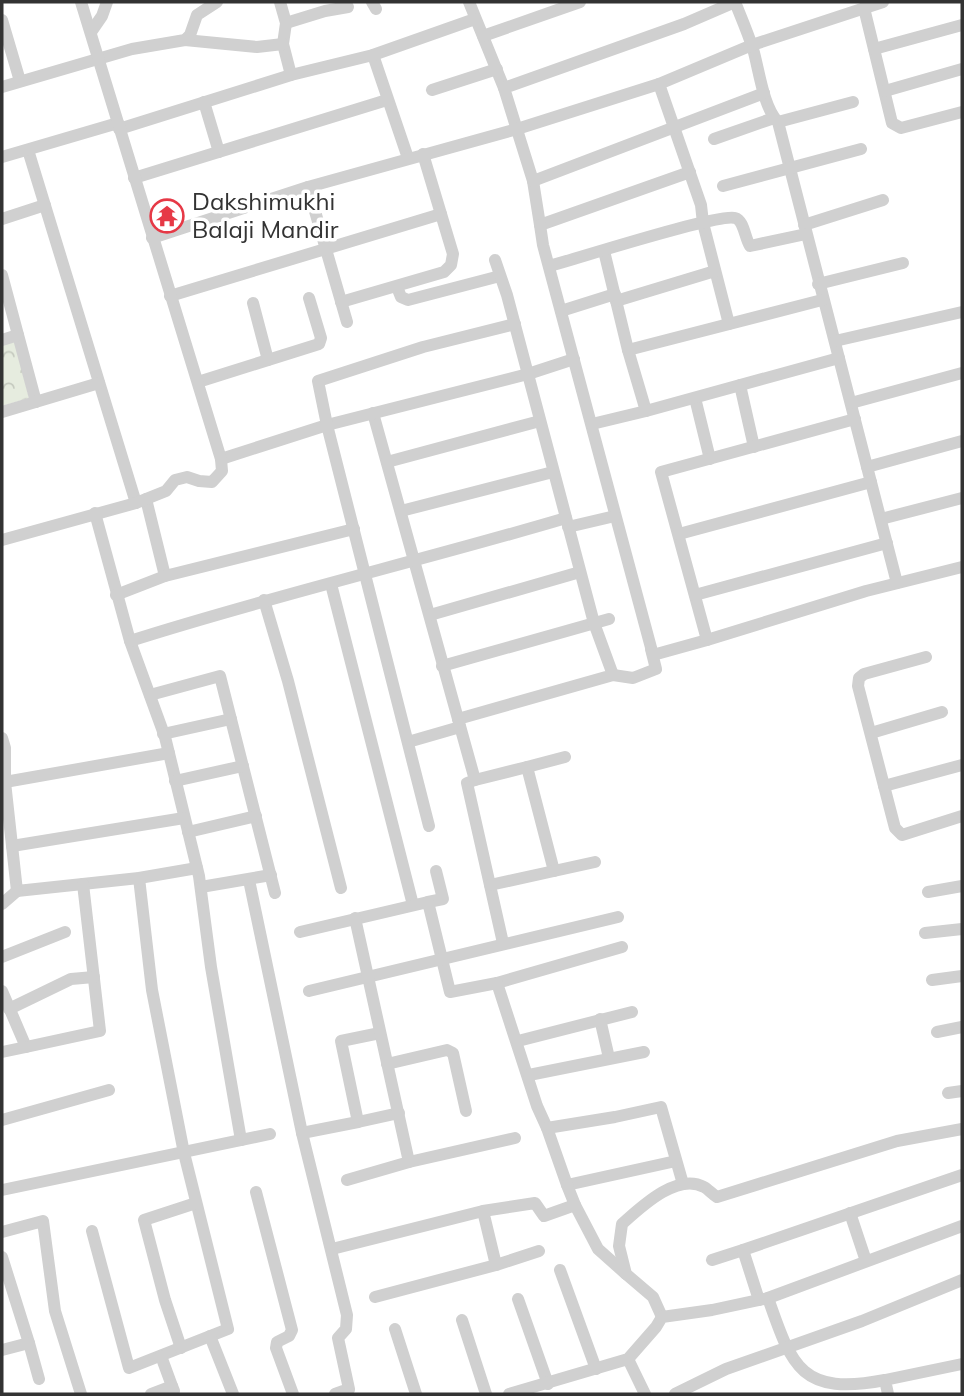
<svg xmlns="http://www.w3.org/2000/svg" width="964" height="1396" viewBox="0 0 964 1396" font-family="Mulish,sans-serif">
	<defs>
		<pattern id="park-crowns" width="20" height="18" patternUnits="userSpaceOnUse" patternTransform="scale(1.75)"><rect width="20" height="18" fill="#e6ecdf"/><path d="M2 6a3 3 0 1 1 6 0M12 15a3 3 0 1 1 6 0" fill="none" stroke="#c6cbc0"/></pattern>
	</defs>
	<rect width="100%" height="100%" fill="#fff"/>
	<path fill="url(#park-crowns)" d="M15,341l14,57 -27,8v-60z"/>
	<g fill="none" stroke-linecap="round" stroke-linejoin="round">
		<g stroke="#d0d0d0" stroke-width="12">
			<path d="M280,2l6,21 -3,21 8,31"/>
			<path d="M372,2l4,7"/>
			<path d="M469,2l35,86"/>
			<path d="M735,2c6,15 13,31 18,47 6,20 10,58 25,73l119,461"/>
			<path d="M864,8l28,115 9,5 61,-16"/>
			<path d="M2,20l18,61"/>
			<path d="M286,23l39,-12 23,-4"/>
			<path d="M91,32l11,-16 5,-14"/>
			<path d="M483,36l97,-34"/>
			<path d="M185,40l72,7 26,-3"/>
			<path d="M874,49l88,-24"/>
			<path d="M373,55l35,103"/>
			<path d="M659,84l42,121 2,18 26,101"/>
			<path d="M2,87l130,-38 53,-9 5,-5 7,-20 20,-13"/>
			<path d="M432,90l65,-21"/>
			<path d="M885,91l77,-22"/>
			<path d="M204,102l15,50"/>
			<path d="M778,122l75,-20"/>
			<path d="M119,129l172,-54 82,-20 102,-36"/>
			<path d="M714,139l60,-21"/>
			<path d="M28,150l108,353"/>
			<path d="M2,157l116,-34"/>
			<path d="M690,172l-150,53 -7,-44 -29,-93 180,-64 51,-22"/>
			<path d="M134,178l253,-78"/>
			<path d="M533,181l231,-88"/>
			<path d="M723,186l138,-37"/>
			<path d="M308,187l39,135"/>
			<path d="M2,219l43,-14"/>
			<path d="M540,225l3,20 110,410 54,-15"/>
			<path d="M804,225l79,-25"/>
			<path d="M152,238l156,-51 209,-58 142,-45 93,-39 131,-43"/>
			<path d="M604,251l24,99 18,61"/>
			<path d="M549,266c27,-7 169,-53 186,-48 9,2 10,21 15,28l56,-12"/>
			<path d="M2,275l34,127"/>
			<path d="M818,284l85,-21"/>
			<path d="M397,287l4,10 7,3 92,-24"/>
			<path d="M170,296l271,-82"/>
			<path d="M616,301l99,-30"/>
			<path d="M341,302l103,-30 7,-7 2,-11 -30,-100"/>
			<path d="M253,303l15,57"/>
			<path d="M561,311l54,-17"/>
			<path d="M2,340l16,-5"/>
			<path d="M835,341l127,-29"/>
			<path d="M628,350l194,-50"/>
			<path d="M198,382l121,-38 2,-6 -12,-40"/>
			<path d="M740,385l14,62"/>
			<path d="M695,398l15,61"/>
			<path d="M851,403l111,-30"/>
			<path d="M2,412l97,-29"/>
			<path d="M373,413l102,367 -8,3 36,160"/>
			<path d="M855,419l-194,53 46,168 159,-49 96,-24"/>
			<path d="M592,424l54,-13 193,-53"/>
			<path d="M221,459l106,-34 201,-51 46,-15"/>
			<path d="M387,462l153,-41"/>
			<path d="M867,467l95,-26"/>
			<path d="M146,499l19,77"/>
			<path d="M401,511l152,-39"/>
			<path d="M95,513l35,128 35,96 34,139 12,91 30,173"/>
			<path d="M881,519l81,-21"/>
			<path d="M568,527l47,-11"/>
			<path d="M679,534l192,-52"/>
			<path d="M2,540l134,-37 30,-12 9,-11 12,-3 12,4 13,1 10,-11 -1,-12 -140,-457"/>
			<path d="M331,584l82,321"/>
			<path d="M116,595l49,-19 189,-47"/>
			<path d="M695,595l192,-52"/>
			<path d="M264,600l24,81 53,207"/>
			<path d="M430,615l150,-43"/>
			<path d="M130,641c144,-46 291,-80 436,-123"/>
			<path d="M926,657l-62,17 -5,4 -1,8 37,142 7,7 60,-19"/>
			<path d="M442,666l167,-47"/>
			<path d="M613,675l20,3 23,-9 -5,-20"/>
			<path d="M150,695l70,-19 55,217"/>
			<path d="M458,719l155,-44 -19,-52 -87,-328 -12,-35"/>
			<path d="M871,733l71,-21"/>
			<path d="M163,734l68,-15"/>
			<path d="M2,738l3,10v34l12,109 122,-13 58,-10"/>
			<path d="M408,742l52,-15"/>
			<path d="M527,767l38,-10"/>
			<path d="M475,780l52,-13 27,104 41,-9"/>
			<path d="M175,781l68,-15"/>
			<path d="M5,782l164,-29"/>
			<path d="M884,786l78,-21"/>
			<path d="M429,826l-102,-401 -9,-44 105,-34 92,-23"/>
			<path d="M188,832l68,-16"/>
			<path d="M12,846l172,-28"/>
			<path d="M249,880l53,253 45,182 -1,14 -8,9 11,51 -14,5"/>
			<path d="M490,885l64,-14"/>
			<path d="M201,887l70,-12"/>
			<path d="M928,892l34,-6"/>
			<path d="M428,902l15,-3 -7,-28"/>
			<path d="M2,904l15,-13"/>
			<path d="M300,932l128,-30 22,90 47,-9 125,-36"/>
			<path d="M925,933l37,-4"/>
			<path d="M2,957l63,-25"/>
			<path d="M932,980l30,-4"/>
			<path d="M497,983l40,123 10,22 20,57 109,-24"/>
			<path d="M2,991l24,56 74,-16 -17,-147"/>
			<path d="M309,991l309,-74"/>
			<path d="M9,1009l62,-30 23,-2"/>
			<path d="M600,1019l9,39"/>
			<path d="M937,1032l25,-5"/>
			<path d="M380,1033l-39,8 17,81 41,-9"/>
			<path d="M518,1041l114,-29"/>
			<path d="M2,1052l24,-5"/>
			<path d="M387,1064l60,-14 6,3 13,58"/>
			<path d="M529,1075l115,-23"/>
			<path d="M948,1093l14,-2"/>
			<path d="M2,1120l107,-30"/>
			<path d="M547,1128l68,-11 46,-10 22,77"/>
			<path d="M302,1133l56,-11"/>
			<path d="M409,1162l106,-24"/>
			<path d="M347,1180l62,-18 -54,-244"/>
			<path d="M2,1190l268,-56"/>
			<path d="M256,1192l36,138 -3,6 -12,6 -1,6 17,46"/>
			<path d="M575,1205l23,44 28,25"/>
			<path d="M483,1211l13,54"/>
			<path d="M850,1213l16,48"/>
			<path d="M92,1231l37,137 99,-39 -44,-176 -32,-163 -13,-112"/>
			<path d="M2,1232l41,-11 12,90 26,83"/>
			<path d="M332,1249l151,-38 52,-8 9,13 31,-11 -8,-20"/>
			<path d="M2,1257l27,86"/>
			<path d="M712,1260l31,-10"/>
			<path d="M560,1270l36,99"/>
			<path d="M375,1297l121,-32 43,-14"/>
			<path d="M518,1299l30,85"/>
			<path d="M759,1300l-16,-50 219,-75"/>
			<path d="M662,1317l-9,-20 -27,-23 -7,-28 3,-22c18,-16 55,-52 82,-37 4,2 8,7 13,10l180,-56 65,-12"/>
			<path d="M462,1320l24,74"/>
			<path d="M395,1329l21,65"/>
			<path d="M210,1336l23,58"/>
			<path d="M181,1348l-16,-48 -21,-80 52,-17"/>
			<path d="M2,1350l27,-7 10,36"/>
			<path d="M161,1356l11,30"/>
			<path d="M628,1359l17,35"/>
			<path d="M885,1380c-84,16 -93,-13 -117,-82l194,-72"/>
			<path d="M151,1394l21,-8 2,5"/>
			<path d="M509,1394l119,-35 28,-32 6,-10 50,-7 56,-12"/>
			<path d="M675,1394l51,-25 136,-48 100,-41"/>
			<path d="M888,1394l-3,-14 77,-16"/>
		</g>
	</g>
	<defs>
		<symbol id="temple-ring" viewBox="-11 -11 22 22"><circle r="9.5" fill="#fff" stroke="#e63946" stroke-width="1.5"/><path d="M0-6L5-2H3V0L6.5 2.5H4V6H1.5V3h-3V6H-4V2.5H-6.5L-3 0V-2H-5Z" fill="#e63946"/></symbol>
	</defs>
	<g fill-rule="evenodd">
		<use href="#temple-ring" x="148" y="197" width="38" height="38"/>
	</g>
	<g text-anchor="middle" stroke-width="7" stroke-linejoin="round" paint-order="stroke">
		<g font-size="24" fill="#333" stroke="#fff" text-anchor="start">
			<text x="192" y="210">Dakshimukhi<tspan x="192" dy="28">Balaji Mandir</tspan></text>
		</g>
	</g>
	<rect width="964" height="1396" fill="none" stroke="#333333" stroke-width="7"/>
</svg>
